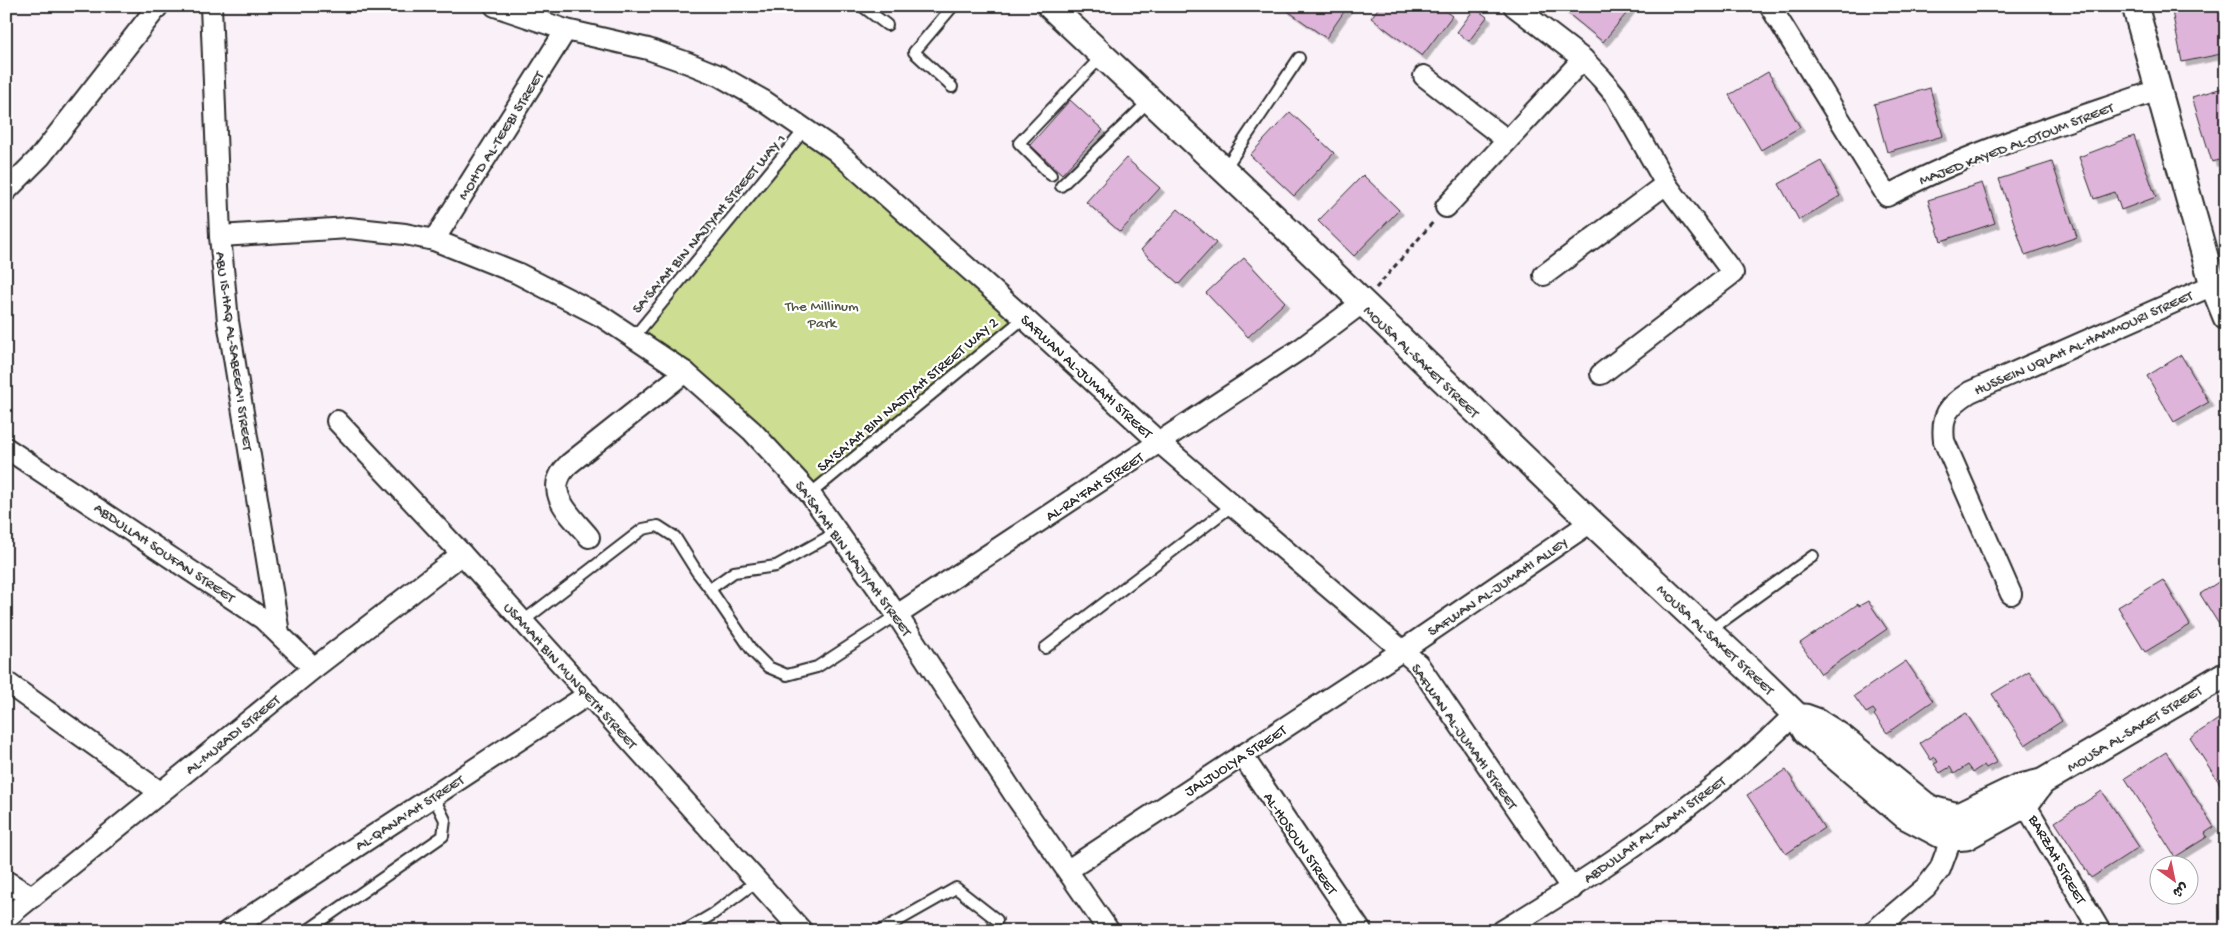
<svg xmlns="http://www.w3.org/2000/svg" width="2232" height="937" viewBox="0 0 2232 937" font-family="'Gochi Hand','Playpen Sans Arabic',sans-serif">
	<defs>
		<filter id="shadow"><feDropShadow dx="4.5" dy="4.5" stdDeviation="0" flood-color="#0004"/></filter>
	</defs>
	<rect width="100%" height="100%" fill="#f9f0f8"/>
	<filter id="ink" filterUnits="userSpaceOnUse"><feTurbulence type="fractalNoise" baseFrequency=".02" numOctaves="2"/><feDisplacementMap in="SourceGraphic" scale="10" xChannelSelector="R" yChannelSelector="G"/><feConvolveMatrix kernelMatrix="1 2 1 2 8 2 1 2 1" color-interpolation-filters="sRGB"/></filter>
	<g filter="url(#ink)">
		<path fill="#cdde93" stroke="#7c845f" d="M805,129l219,189 -214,176 -176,-157z"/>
		<g fill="#dfb4da" stroke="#2b2b2b" filter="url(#shadow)">
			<path d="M1286,6h62l-22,32 -41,-29z"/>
			<path d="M1380,6h58l14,10 -30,40 -51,-38z"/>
			<path d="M1559,6h70l1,3 -27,33z"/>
			<path d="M2171,6h51l4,19v28l-44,9z"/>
			<path d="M1475,8l12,9 -18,24 -12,-9z"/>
			<path d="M1768,72l32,55 -39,23 -32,-55z"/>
			<path d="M2226,87v71l-14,4 -20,-65z"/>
			<path d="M1930,88l13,48 -56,16 -13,-48z"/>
			<path d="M1070,100l33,30 -41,44 -32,-29z"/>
			<path d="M1290,112l44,41 -40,43 -44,-41z"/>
			<path d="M2134,136l22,61 -35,13 -6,-18 -21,7 -15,-42z"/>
			<path d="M1126,158l34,30 -40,44 -34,-30z"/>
			<path d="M1821,161l19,35 -41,24 -20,-36z"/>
			<path d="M2052,162l25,75 -52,18 -26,-76z"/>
			<path d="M1363,175l36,35 -45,46 -36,-35z"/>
			<path d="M1982,183l13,40 -54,18 -13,-41z"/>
			<path d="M1178,209l38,34 -37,41 -38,-34z"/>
			<path d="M1244,258l41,44 -37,35 -42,-44z"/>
			<path d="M2181,355l28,47 -35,20 -27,-46z"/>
			<path d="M2226,577v45l-6,4 -20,-32z"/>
			<path d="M2163,580l27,45 -45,27 -27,-45z"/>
			<path d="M1868,601l19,28 -66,45 -21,-31 58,-39 1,2z"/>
			<path d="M1906,661l27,40 -46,32 -13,-18 2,-2 -3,-4 -7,4 -12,-17z"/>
			<path d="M2029,671l33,50 -37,24 -33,-51z"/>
			<path d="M1966,713l31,49 -11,6 -2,-3 -11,7 -5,-7 -14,9 -4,-7 -10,6 -6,-9 4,-2 -3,-5 -4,3 -11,-17z"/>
			<path d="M2226,714v79l-36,-55z"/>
			<path d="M2166,752l48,75 -9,6 2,4 -32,20 -50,-79z"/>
			<path d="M1786,770l38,58 -38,26 -39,-59z"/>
			<path d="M2102,791l37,56 -48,31 -36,-56z"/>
		</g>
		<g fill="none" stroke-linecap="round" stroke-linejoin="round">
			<defs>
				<g id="service">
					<path d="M862,6l25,19"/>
					<path d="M952,87l-38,-35 39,-46"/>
					<path d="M1224,170l75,-112"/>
					<path d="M1051,175l-32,-32 84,-88"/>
					<path d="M1061,186l89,-86"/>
					<path d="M634,337l171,-208"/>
					<path d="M810,494l214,-176"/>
					<path d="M710,589l24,-17 42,-6 61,-34"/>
					<path d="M522,622l121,-93 15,-3 17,11 22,35 13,17 43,63 15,15 19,8 30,-8 80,-52"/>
					<path d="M1709,631l104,-75"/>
					<path d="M1045,648l188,-143"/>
					<path d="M308,930l135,-94 2,-16 -12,-24"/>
					<path d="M684,931l29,-17 44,-33"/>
					<path d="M880,931l76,-43 41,32"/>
				</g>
				<g id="minor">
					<path d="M211,6l9,230 8,85 51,312"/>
					<path d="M495,6l71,24 82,19 40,14 32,13 44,25 71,49 189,168 136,125 258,221 154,225"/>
					<path d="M1514,6l69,53 19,20 14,17 50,88 67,89 -132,101"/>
					<path d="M1770,6l117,190c85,-46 180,-74 271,-106"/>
					<path d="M1424,76l83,64"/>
					<path d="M6,191l34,-34 118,-151"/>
					<path d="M1446,207l137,-148"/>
					<path d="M220,236l129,-8 56,6 29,6 83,33 84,43 84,56 67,59 58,63 87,121 117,179 95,137"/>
					<path d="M434,240l132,-210"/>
					<path d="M1544,275l122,-91"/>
					<path d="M337,421l125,133 340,377"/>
					<path d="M6,448l257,171 51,49"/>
					<path d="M589,537c-18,-22 -49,-46 -20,-73l116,-92"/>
					<path d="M2011,594l-67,-153c-3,-26 4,-35 26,-49l243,-107"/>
					<path d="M897,615l405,-267 60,-45"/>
					<path d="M6,682l154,110"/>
					<path d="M1242,755l119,176"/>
					<path d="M2018,792l82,139"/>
					<path d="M1068,870l335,-220 188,-128"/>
					<path d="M6,881l26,16"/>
					<path d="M6,918l308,-250 148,-114"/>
					<path d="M228,931l361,-237"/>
					<path d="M1502,931c104,-63 206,-131 293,-217"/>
					<path d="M1874,931l52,-44 14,-18 16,-43"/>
				</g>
				<g id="tertiary">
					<path d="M1050,6l223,210 318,306 164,153 40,39 11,18 99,84 36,19 11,3 14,-1 60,-33 16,-22"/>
					<path d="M2135,6l78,279 13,32"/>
					<path d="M1805,717l11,4 24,15 84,68 8,5 26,7 58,-28 26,-6 184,-108"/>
				</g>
			</defs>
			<use href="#service" stroke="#2b2b2b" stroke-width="14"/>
			<use href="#minor" stroke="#2b2b2b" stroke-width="24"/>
			<use href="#tertiary" stroke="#2b2b2b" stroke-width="29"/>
			<path stroke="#2b2b2b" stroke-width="3" stroke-dasharray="5 4" stroke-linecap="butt" d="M1376,288l58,-67"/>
			<use href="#service" stroke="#fff" stroke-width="10"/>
			<use href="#minor" stroke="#fff" stroke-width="20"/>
			<use href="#tertiary" stroke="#fff" stroke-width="25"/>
		</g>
	</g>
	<g text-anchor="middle" stroke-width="4.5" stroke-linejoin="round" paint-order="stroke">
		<g font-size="15" fill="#2b2b2b" stroke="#fff">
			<text transform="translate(500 135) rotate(-58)" y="5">MOH'D AL-TEEBI STREET</text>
			<text transform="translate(2016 143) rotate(-21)" y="5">MAJED KAYED AL-OTOUM STREET</text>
			<text transform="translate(708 223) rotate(-50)" y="5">SA'SA'AH BIN NAJIYAH STREET WAY 1</text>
			<text transform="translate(2083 342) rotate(-24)" y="5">HUSSEIN UQLAH AL-HAMMOURI STREET</text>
			<text transform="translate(235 351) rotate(82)" y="5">ABU IS-HAQ AL-SABEEA'I STREET</text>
			<text transform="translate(1422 361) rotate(44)" y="5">MOUSA AL-SAKET STREET</text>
			<text transform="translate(1087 376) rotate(43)" y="5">SAFWAN AL-JUMAHI STREET</text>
			<text transform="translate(907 394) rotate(-40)" y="5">SA'SA'AH BIN NAJIYAH STREET WAY 2</text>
			<text transform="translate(1094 486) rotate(-33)" y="5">AL-RA'FAH STREET</text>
			<text transform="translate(165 552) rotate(34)" y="5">ABDULLAH SOUFAN STREET</text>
			<text transform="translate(854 558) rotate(54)" y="5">SA'SA'AH BIN NAJIYAH STREET</text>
			<text transform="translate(1497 586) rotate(-34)" y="5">SAFWAN AL-JUMAHI ALLEY</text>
			<text transform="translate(1716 639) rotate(43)" y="5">MOUSA AL-SAKET STREET</text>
			<text transform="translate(571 675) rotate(48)" y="5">USAMAH BIN MUNQETH STREET</text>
			<text transform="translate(2134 728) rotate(-31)" y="5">MOUSA AL-SAKET STREET</text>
			<text transform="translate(232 734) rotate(-39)" y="5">AL-MURADI STREET</text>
			<text transform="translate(1465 736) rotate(55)" y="5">SAFWAN AL-JUMAHI STREET</text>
			<text transform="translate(1235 760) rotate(-33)" y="5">JALJUOLYA STREET</text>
			<text transform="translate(409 812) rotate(-33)" y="5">AL-QANA'AH STREET</text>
			<text transform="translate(1654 829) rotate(-36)" y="5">ABDULLAH AL-ALAMI STREET</text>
			<text transform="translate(1301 843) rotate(56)" y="5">AL-HOSOUN STREET</text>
			<text transform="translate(2058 859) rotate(60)" y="5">BARZAH STREET</text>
		</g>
		<g font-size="15" fill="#545845" stroke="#fff">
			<text x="822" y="310">The Millinum<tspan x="822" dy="17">Park</tspan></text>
		</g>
	</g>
	<rect width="2232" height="937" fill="none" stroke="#fff" stroke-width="25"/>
	<rect x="12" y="12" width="2207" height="912" fill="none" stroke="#2b2b2b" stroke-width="2" filter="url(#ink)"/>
	<g transform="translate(2174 880) rotate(147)"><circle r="24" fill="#ffffff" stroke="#aaaaaa"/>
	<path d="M0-4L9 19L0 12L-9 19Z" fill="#d1495b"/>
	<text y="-8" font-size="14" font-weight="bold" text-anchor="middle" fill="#2b2b2b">ش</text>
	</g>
</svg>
